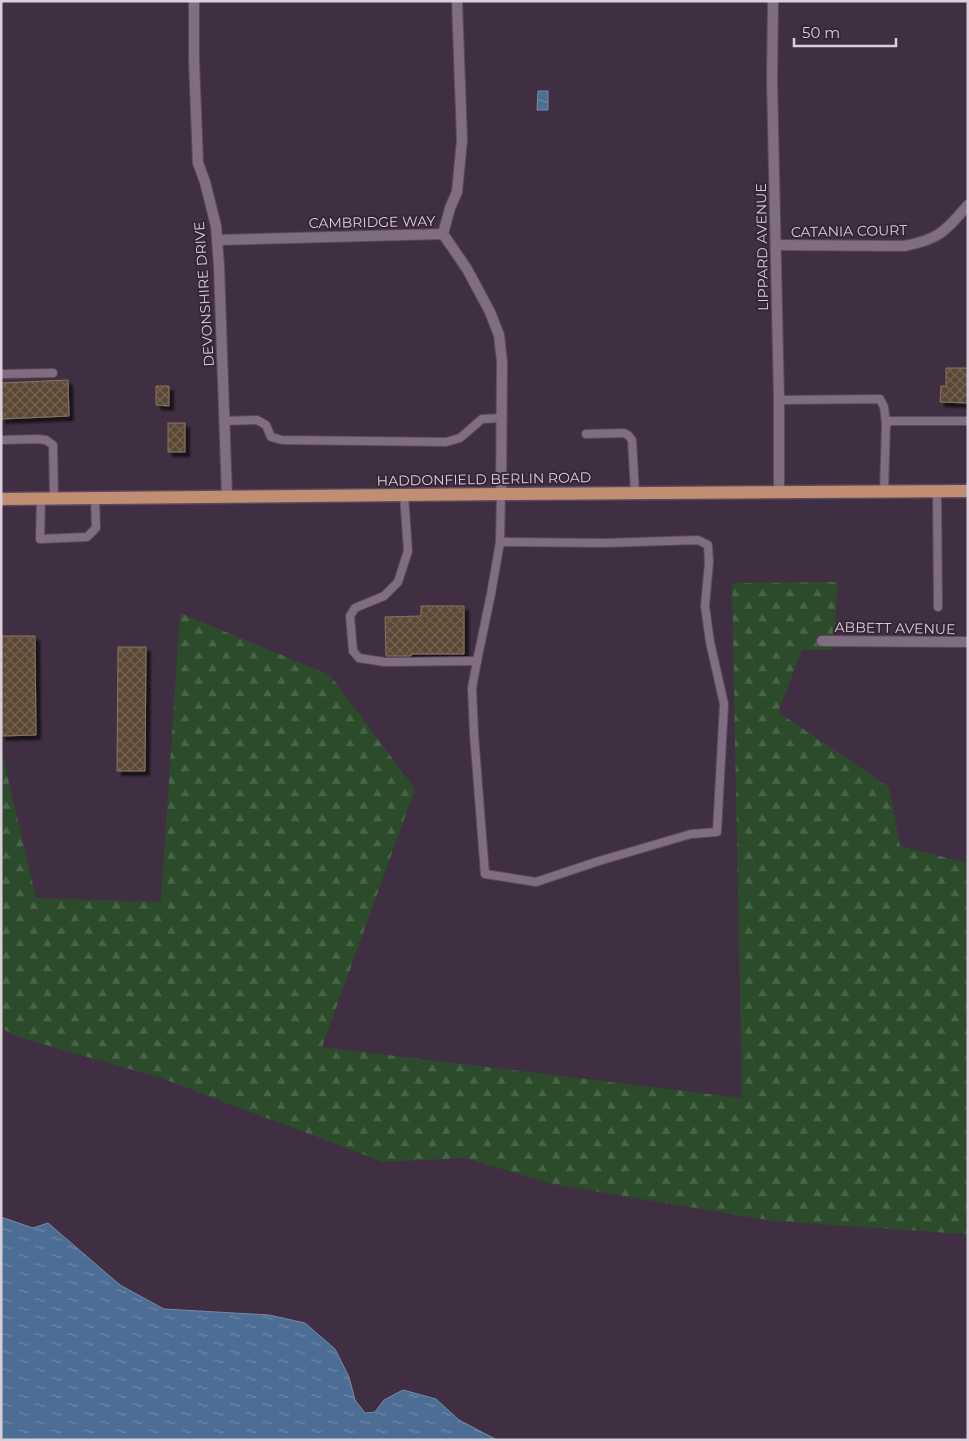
<svg xmlns="http://www.w3.org/2000/svg" width="969" height="1441" viewBox="0 0 969 1441" font-family="Montserrat,sans-serif">
	<defs>
		<pattern id="forest-firs" width="22" height="20" patternUnits="userSpaceOnUse" patternTransform="scale(1.25)"><rect width="22" height="20" fill="#2b4b2a"/><path d="M5 1l3.5 6h-7zM16 11l3.5 6h-7z" fill="#496448"/></pattern>
		<pattern id="water-ripples" width="26" height="14" patternUnits="userSpaceOnUse" patternTransform="scale(1.25)"><rect width="26" height="14" fill="#4d6e94"/><path d="M2 4q2-2 4 0t4 0M15 11q2-2 4 0t4 0" fill="none" stroke="#6e88a7"/></pattern>
		<pattern id="building-cross-hatch" width="8" height="8" patternUnits="userSpaceOnUse" patternTransform="scale(1.25)"><rect width="8" height="8" fill="#5c4936"/><path d="M0 0l8 8M0 8l8-8" fill="none" stroke="#736252"/></pattern>
		<filter id="shadow"><feDropShadow dx="4.5" dy="4.5" stdDeviation="1" flood-color="#0009"/></filter>
	</defs>
	<rect width="100%" height="100%" fill="#402f42"/>
	<path fill="url(#forest-firs)" d="M838,582l-5,68h-31l-24,62 111,75 11,59 68,17v373l-3,-2 -192,-13 -221,-37 -87,-26 -82,4 -222,-84 -143,-41 -17,-9v-279l35,149 125,4 19,-289 150,62 85,114 -93,258 420,51 -10,-515z"/>
	<g fill="url(#water-ripples)" stroke="#778ba9">
		<path d="M538,91h10v19h-11z"/>
		<path d="M1,1217l32,11 15,-5 72,62 44,24 105,6 36,8 30,26 14,28 6,23 10,13 10,-1 9,-12 19,-10 33,9 23,21 38,20h-496z"/>
	</g>
	<g fill="url(#building-cross-hatch)" stroke="#897461" filter="url(#shadow)">
		<path d="M946,368h22v35l-28,-1 1,-16h5z"/>
		<path d="M68,380l1,36 -68,3v-36z"/>
		<path d="M156,386h13v20l-13,-1z"/>
		<rect x="168" y="423" width="17" height="29"/>
		<path d="M421,606h43v48h-53v2h-25l-1,-39 36,-1z"/>
		<path d="M1,636h34l1,99 -35,1z"/>
		<path d="M118,647h28l-1,124h-28z"/>
	</g>
	<g fill="none" stroke-linecap="round" stroke-linejoin="round">
		<defs>
			<g id="service">
				<path d="M1,374l52,-1"/>
				<path d="M779,400l101,-1 4,8 2,17"/>
				<path d="M224,421l33,-1 9,5 5,12 11,3 164,2 14,-4 22,-19 19,-1"/>
				<path d="M586,434l38,-1 4,2 4,5 3,53"/>
				<path d="M1,440l36,-1 9,1 7,5 1,54"/>
				<path d="M937,491l1,116"/>
				<path d="M884,492l2,-68 4,-3h78"/>
				<path d="M404,495l4,56 -10,31 -14,14 -29,12 -5,8 3,35 6,7 26,4 92,-1"/>
				<path d="M41,499l-1,40 47,-2 9,-9 -1,-30"/>
				<path d="M500,542l104,1 94,-3 10,5 1,18 -4,43 5,36 14,62 -7,128 -26,2 -92,27 -63,21 -51,-8 -11,-140 -2,-46 5,-27 14,-67 9,-52 1,-48"/>
			</g>
			<g id="minor">
				<path d="M194,1v60l4,102 7,19 11,44 3,40 8,231"/>
				<path d="M773,1l-1,79 7,320v92"/>
				<path d="M443,234l24,35 23,43 9,23 3,27 -1,132"/>
				<path d="M443,234l7,-26 7,-16 5,-52 -5,-139"/>
				<path d="M217,240l226,-6"/>
				<path d="M776,245l128,1c34,-6 42,-15 64,-41"/>
				<path d="M822,641l146,1"/>
			</g>
			<path id="primary" d="M1,499l500,-5 467,-3"/>
		</defs>
		<use href="#service" stroke="#594b5a" stroke-width="10"/>
		<use href="#minor" stroke="#594b5a" stroke-width="12"/>
		<use href="#primary" stroke="#594b5a" stroke-width="15"/>
		<use href="#service" stroke="#806d81" stroke-width="8"/>
		<use href="#minor" stroke="#806d81" stroke-width="10"/>
		<use href="#primary" stroke="#c18e74" stroke-width="12"/>
	</g>
	<g text-anchor="middle" stroke-width="4" stroke-linejoin="round" paint-order="stroke">
		<g font-size="14" fill="#dacfdb" stroke="#362537">
			<text transform="translate(372 222) rotate(-1)" y="5">CAMBRIDGE WAY</text>
			<text transform="translate(849 231) rotate(-1)" y="5">CATANIA COURT</text>
			<text transform="translate(762 247) rotate(-91)" y="5">LIPPARD AVENUE</text>
			<text transform="translate(204 294) rotate(-94)" y="5">DEVONSHIRE DRIVE</text>
			<text transform="translate(484 479) rotate(-1)" y="5">HADDONFIELD BERLIN ROAD</text>
			<text transform="translate(895 628) rotate(1)" y="5">ABBETT AVENUE</text>
		</g>
	</g>
	<rect width="969" height="1441" fill="none" stroke="#dacfdb" stroke-width="5"/>
	<path d="M794 38v8h102v-8" fill="none" stroke="#dacfdb" stroke-width="2.5"/>
	<text x="802" y="38" font-size="15" fill="#dacfdb" stroke="#362537" stroke-width="4" paint-order="stroke">50 m</text>
</svg>
